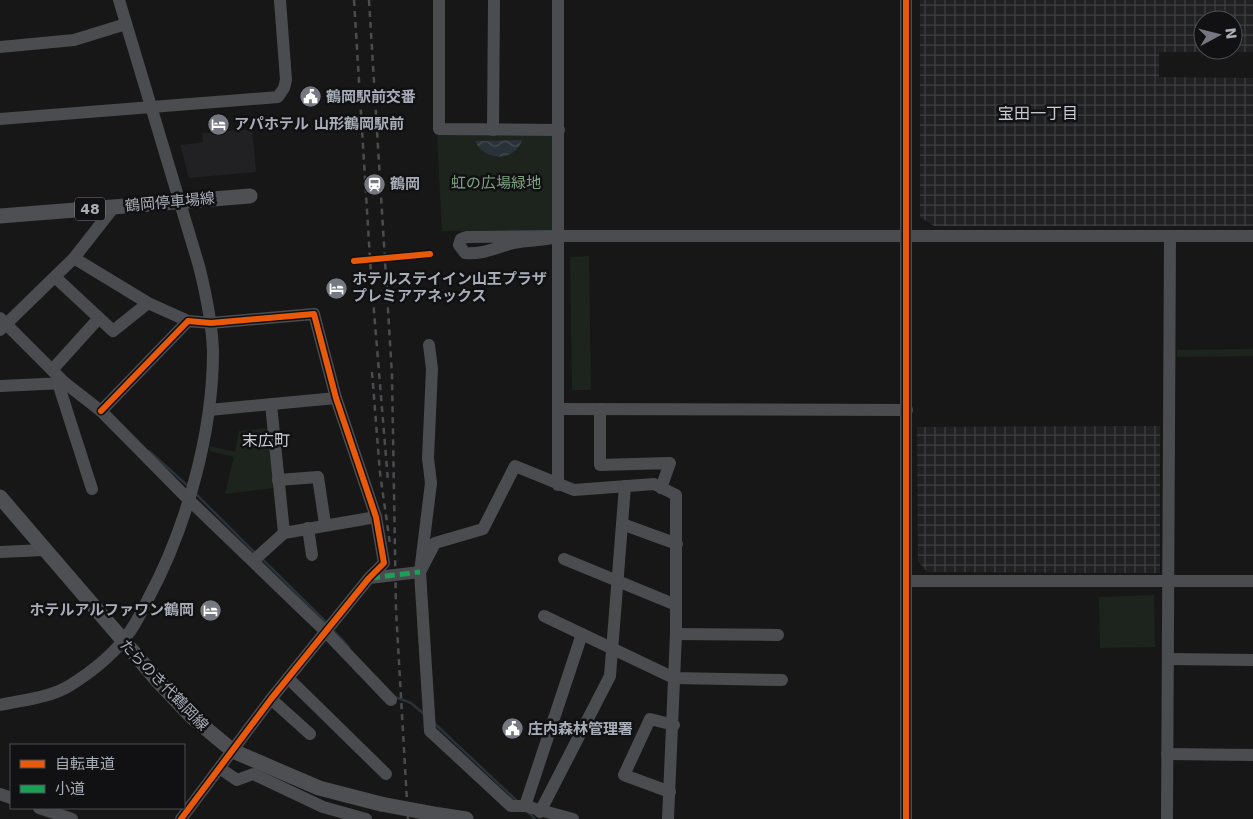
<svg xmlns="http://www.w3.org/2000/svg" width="1253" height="819" viewBox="0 0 1253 819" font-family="'DejaVu Sans','Noto Sans JP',sans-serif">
	<defs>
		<pattern id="industrial-grid" width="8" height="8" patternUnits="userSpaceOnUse" patternTransform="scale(1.25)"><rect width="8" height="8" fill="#212123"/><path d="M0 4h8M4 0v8" fill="none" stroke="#3e3f41"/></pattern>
		<pattern id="water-waves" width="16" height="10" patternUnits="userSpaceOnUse" patternTransform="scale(1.25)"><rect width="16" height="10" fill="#2a3239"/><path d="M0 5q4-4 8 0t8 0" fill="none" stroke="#464d54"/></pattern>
	</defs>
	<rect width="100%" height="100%" fill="#171717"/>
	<path fill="#212123" d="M252,129l4,43 -67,6 -9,-33 23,-3 -1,-9z"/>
	<g fill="url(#industrial-grid)" fill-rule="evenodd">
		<path d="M920,0h333v52h-94v25l94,1v148h-319l-14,-9zM1203,20h30v30h-30z"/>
		<path d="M1160,426v147l-233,-1 -9,-11 -1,-134z"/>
	</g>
	<g fill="#1d241e">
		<path d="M437,135h118v95l-113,1z"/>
		<path d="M589,256l2,134h-19l-2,-133z"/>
		<path d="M1253,349v7l-76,1v-7z"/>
		<path d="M269,428l5,60 -49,6 9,-37 -24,-6v-5l25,6 4,-21z"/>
		<path d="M1154,595l1,52 -55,1 -1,-51z"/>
	</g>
	<path fill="url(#water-waves)" d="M522,140c-8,23 -38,21 -47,1z"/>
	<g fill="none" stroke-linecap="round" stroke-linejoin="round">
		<g stroke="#2a3239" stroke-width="2.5">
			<path d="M149,451l39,35"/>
			<path d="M195,493l60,60"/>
			<path d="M261,558l66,65"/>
			<path d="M332,629l17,18"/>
			<path d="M395,697l16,6 13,11"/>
			<path d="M434,723l83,78"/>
			<path d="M528,812l7,7"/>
		</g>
		<g stroke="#4b4c50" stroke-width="12">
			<path d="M439,0v129l120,1"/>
			<path d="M558,0v485"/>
			<path d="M0,47l74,-7 52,-16"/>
			<path d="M0,119l278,-22 6,-9 2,-8 -6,-80"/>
			<path d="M493,130l1,-130"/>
			<path d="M560,236h693"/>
			<path d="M560,236c-16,6 -31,3 -46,7 -18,4 -31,12 -49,10l-6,-8 2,-6 6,-2z"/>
			<path d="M74,258l74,45 40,18"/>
			<path d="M55,277l58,54 35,-28"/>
			<path d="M0,318l65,65 36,28 87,88 137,132 66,69"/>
			<path d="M0,330l74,-72 40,-51"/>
			<path d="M429,345l3,24 -4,89 3,25 -11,89 10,159 81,75h14l48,13"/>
			<path d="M52,370l47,-52"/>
			<path d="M58,383l34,106"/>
			<path d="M0,386l65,-3"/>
			<path d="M271,404l13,129"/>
			<path d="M560,409l347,1"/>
			<path d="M600,409v56l70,-2 -9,25"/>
			<path d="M209,410l127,-12"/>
			<path d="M101,411l87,-90 23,2 103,-9 22,84 40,119 8,46 -15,15 -98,121 -90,120"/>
			<path d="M278,480l40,-3 7,47"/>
			<path d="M622,524l55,20"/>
			<path d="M308,528l4,27"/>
			<path d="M0,552l44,-2"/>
			<path d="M564,559l112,46"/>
			<path d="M253,561l31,-28 92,-16"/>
			<path d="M369,578l51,-6 15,-29 48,-14 32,-63 59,24 80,-6 22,11v139l-8,185"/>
			<path d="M907,581h346"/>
			<path d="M544,616l130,62 108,2"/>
			<path d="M676,634l102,1"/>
			<path d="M1168,659l85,1"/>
			<path d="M288,678l98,96"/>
			<path d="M271,699l39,35"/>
			<path d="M0,705c22,-5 49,-7 69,-19 21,-13 45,-32 59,-52 8,-10 13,-22 19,-33 39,-72 66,-167 66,-250 -1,-29 -7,-57 -14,-85l-80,-266"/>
			<path d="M1167,754l86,1"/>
			<path d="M221,769l16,11 16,-6 70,33 43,12"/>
			<path d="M670,792l-46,-17 26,-56 24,6"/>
			<path d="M0,794l11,4"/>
			<path d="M525,806l57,-172"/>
			<path d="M39,808l33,11"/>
			<path d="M540,812l70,-136 15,-190"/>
			<path d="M906,819v-819"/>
			<path d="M1167,819l3,-583"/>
		</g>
		<g stroke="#4d4f52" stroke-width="15">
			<path d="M0,216l250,-20"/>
			<path d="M0,497l158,184 34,36 41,34 86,37 62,16"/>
			<path d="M440,815l26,4"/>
		</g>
		<g stroke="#4b4c4f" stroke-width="2.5" stroke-dasharray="6 5" stroke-linecap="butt">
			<path d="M354,0l17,275 17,206"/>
			<path d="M369,0l23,375 4,235 12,209"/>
			<path d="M372,372l8,101 10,71"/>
		</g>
		<path stroke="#4d4f52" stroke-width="15" d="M381,804l59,11"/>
		<path stroke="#1a9f57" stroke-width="5" stroke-dasharray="10 5" stroke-linecap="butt" d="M370,578l50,-6"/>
		<defs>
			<g id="cycleway">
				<path d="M354,261l76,-7"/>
				<path d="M101,411l87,-90 23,2 103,-9 22,84 40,119 8,46 -15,15 -98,121 -90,120"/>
				<path d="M906,819v-819"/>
			</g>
		</defs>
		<use href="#cycleway" stroke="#111113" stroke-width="9"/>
		<use href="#cycleway" stroke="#e8590c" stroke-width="6"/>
	</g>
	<defs>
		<symbol id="civic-disc" viewBox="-11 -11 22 22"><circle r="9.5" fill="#757880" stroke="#111113"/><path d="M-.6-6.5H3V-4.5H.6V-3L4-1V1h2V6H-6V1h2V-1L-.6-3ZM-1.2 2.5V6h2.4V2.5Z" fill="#fff"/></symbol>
		<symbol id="hotel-disc" viewBox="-11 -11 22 22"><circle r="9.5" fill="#757880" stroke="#111113"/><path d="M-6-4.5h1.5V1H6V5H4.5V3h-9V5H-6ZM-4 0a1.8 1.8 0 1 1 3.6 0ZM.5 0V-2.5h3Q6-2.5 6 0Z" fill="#fff"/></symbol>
		<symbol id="station-disc" viewBox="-11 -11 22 22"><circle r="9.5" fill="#757880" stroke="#111113"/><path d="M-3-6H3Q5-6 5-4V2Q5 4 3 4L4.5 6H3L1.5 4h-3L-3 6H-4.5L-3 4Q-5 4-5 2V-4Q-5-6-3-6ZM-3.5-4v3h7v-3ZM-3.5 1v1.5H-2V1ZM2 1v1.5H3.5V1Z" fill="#fff"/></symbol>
	</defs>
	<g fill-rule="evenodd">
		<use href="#civic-disc" x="298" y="84" width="25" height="25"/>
		<use href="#hotel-disc" x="206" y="112" width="25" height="25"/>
		<use href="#station-disc" x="362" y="172" width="25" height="25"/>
		<use href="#hotel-disc" x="324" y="276" width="25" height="25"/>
		<use href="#hotel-disc" x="198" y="598" width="25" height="25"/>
		<use href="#civic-disc" x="500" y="716" width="25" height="25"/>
	</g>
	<g text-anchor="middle" stroke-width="5" stroke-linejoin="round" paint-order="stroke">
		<rect fill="#111113" stroke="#7b7e86" stroke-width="1" x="75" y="197.5" width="30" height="23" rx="4"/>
		<g font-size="14" font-weight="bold" fill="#a8adb8">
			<text x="90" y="214">48</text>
		</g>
		<g font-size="15" font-weight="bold" fill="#a8adb8" stroke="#111113" text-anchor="start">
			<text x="326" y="102">鶴岡駅前交番</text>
			<text x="234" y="129">アパホテル 山形鶴岡駅前</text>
			<text x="390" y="189">鶴岡</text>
			<text x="352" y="284">ホテルステイイン山王プラザ<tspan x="352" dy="17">プレミアアネックス</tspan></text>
			<text x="194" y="615" text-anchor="end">ホテルアルファワン鶴岡</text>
			<text x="528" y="734">庄内森林管理署</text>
		</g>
		<g font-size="15" fill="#7fa381" stroke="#111113">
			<text x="496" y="188">虹の広場緑地</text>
		</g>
		<g font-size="15" fill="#a8adb8" stroke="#111113">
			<text transform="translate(170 202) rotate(-5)" y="5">鶴岡停車場線</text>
			<text transform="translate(164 685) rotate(46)" y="5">たらのき代鶴岡線</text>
		</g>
		<g font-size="16" fill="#c9ccd4" stroke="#111113">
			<text x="1038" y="119">宝田一丁目</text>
			<text x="266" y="446">末広町</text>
		</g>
	</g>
	<rect x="10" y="744" width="175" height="65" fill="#111113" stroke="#4d4f55"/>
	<rect x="20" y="760" width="25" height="8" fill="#e8590c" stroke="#4d4f55"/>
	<text x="55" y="769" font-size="15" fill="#a8adb8">自転車道</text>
	<rect x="20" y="785" width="25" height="8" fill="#1a9f57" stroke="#4d4f55"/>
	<text x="55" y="794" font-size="15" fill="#a8adb8">小道</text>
	<g transform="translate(1218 35) rotate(83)"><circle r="24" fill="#111113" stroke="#4d4f55"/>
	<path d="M0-4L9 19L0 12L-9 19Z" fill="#757880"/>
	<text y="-8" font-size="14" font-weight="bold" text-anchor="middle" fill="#a8adb8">N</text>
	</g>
</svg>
